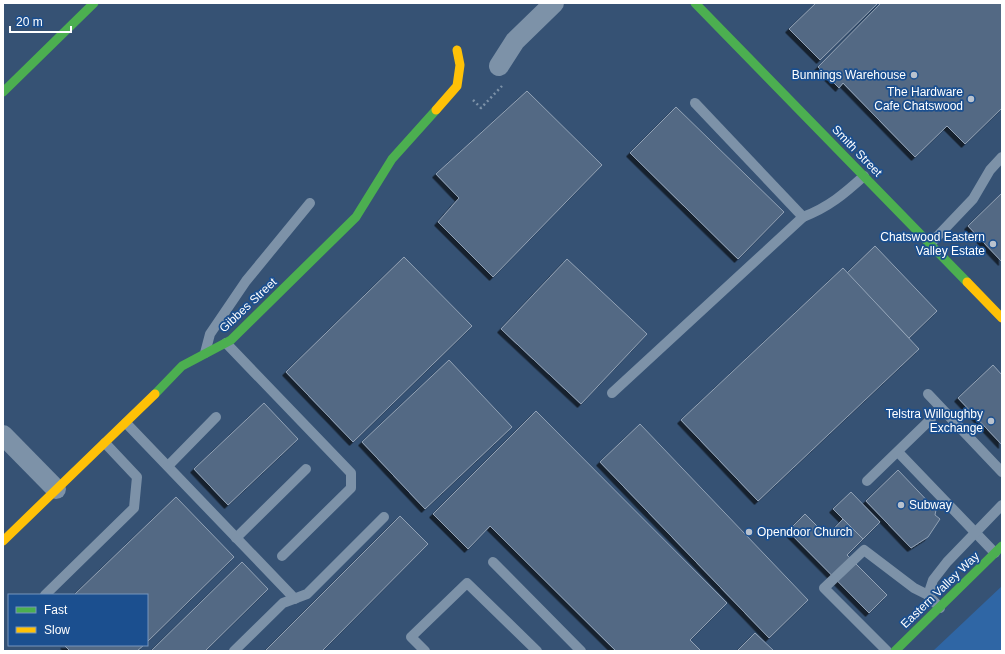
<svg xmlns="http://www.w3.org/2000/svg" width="1005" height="654" viewBox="0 0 1005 654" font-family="Arial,sans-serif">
	<defs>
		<filter id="shadow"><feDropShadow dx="-3.5" dy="3.5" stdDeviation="0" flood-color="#0009"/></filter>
	</defs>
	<rect width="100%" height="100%" fill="#365274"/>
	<path fill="#2f66a5" d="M1002,586v65h-69z"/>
	<g fill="#526984" stroke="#92a2b6" filter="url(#shadow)">
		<path d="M816,3h62l-58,57 -31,-31z"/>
		<path d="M881,3h121v105l-37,36 -18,-18 -32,31 -72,-74 -4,5 -21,-21z"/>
		<path d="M527,91l75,74 -109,112 -55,-55 21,-24 -23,-24z"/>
		<path d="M676,107l108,105 -46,47 -108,-106z"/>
		<path d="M1002,193v69l-34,-36z"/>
		<path d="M875,246l62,65 -28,27 -62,-65z"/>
		<path d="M404,257l68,69 -119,116 -67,-70z"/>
		<path d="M567,259l80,75 -66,70 -80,-75z"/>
		<path d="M843,268l76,81 -161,152 -77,-81z"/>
		<path d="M449,360l63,67 -87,82 -63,-67z"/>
		<path d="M993,365l9,10v70l-44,-47z"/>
		<path d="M264,403l34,36 -70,66 -34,-36z"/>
		<path d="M536,411l191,192 -37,37 11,11h-85l-126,-125 -22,23 -35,-35z"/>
		<path d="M640,424l168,176 -39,38 -169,-176z"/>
		<path d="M898,470l38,40 -1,5 5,4 -12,18 -17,11 -45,-47z"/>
		<path d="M851,492l29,30 -17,17 -30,-30z"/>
		<path d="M176,497l58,60 -87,85v-47h-73z"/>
		<path d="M805,514l22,22 16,-17 20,20 -16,16 40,40 -18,18 -81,-82z"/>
		<path d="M400,516l28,28 -106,107h-57z"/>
		<path d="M242,562l26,27 -63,62h-54z"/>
		<path d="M755,633l19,18h-37z"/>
		<path d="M64,645h80l-7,6h-67z"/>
	</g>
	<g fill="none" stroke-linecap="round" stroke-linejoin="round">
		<path stroke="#7d92a8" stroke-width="2.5" stroke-dasharray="2 3" stroke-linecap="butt" d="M473,100l8,8 21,-22"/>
		<g stroke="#7d92a8" stroke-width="10">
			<path d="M695,103l108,114"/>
			<path d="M931,243l42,-44 17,-29 12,-13"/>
			<path d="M226,343l125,130v15l-69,68"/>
			<path d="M205,353l5,-19 36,-53 64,-78"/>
			<path d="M612,393l191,-176c26,-10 41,-23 61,-41"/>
			<path d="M928,394l74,78"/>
			<path d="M126,423l169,176"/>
			<path d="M898,452l97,101"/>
			<path d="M168,466l48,-49"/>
			<path d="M867,481l64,-62"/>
			<path d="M236,538l70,-69"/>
			<path d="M493,562l88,89"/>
			<path d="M45,595l89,-87 3,-31 -32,-34"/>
			<path d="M928,595l5,-15 14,-18 55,-57"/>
			<path d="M234,651l49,-48 24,-9 77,-77"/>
			<path d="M425,651l-14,-14 56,-54 70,68"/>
			<path d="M887,651l-63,-63 40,-38 50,38 14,7 12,13"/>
		</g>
		<g stroke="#7d92a8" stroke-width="20">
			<path d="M499,66l16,-25 39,-38"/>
			<path d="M3,435l53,54"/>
		</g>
		<g stroke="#4caf50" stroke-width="9">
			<path d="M695,3l272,279"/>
			<path d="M3,92l91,-89"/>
			<path d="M155,394l27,-28 49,-26 125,-123 36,-58 44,-49"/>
			<path d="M895,651l107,-105"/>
		</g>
		<g stroke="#ffc107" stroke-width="9">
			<path d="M436,110l21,-24 3,-21 -3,-15"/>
			<path d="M967,282l35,36"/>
			<path d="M3,541l152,-147"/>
		</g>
	</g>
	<g fill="#b9c2ce" stroke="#1b4f8f" stroke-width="1.5">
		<circle cx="914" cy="75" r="4"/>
		<circle cx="971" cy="99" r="4"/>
		<circle cx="993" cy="244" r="4"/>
		<circle cx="991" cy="421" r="4"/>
		<circle cx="901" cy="505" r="4"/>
		<circle cx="749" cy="532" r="4"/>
	</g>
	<g text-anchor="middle" stroke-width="3.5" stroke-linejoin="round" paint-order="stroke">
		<g font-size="12" fill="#fff" stroke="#1b4f8f" text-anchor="end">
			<text x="906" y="79">Bunnings Warehouse</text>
			<text x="963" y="96">The Hardware<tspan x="963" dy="14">Cafe Chatswood</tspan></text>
			<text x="985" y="241">Chatswood Eastern<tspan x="985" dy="14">Valley Estate</tspan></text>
			<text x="983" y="418">Telstra Willoughby<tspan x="983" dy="14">Exchange</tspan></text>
			<text x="909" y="509" text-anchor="start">Subway</text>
			<text x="757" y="536" text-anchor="start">Opendoor Church</text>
		</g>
		<g font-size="12" fill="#fff" stroke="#1b4f8f">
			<text transform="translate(857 151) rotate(46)" y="4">Smith Street</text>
			<text transform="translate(248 305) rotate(-43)" y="4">Gibbes Street</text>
			<text transform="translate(940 590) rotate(-44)" y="4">Eastern Valley Way</text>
		</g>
	</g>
	<rect width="1005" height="654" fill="none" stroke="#ffffff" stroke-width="8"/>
	<rect x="8" y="594" width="140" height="52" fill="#1b4f8f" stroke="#7695bc"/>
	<rect x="16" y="607" width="20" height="6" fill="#4caf50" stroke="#7695bc"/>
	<text x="44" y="614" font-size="12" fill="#ffffff">Fast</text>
	<rect x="16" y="627" width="20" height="6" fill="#ffc107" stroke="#7695bc"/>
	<text x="44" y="634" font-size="12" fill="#ffffff">Slow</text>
	<path d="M10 26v6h61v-6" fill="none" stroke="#ffffff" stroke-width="2"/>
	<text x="16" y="26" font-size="12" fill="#ffffff" stroke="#1b4f8f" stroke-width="3" paint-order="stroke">20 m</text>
</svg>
